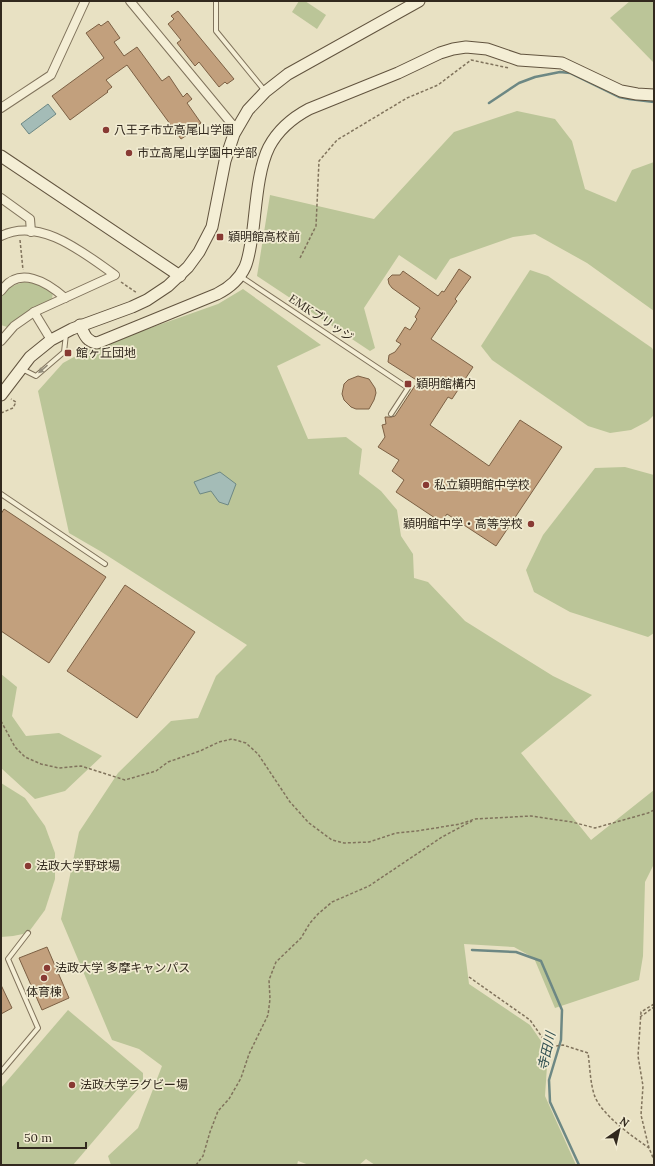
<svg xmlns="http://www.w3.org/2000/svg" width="655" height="1166" viewBox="0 0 655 1166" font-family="Lora,'Noto Sans JP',serif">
	<rect width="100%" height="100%" fill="#e8e1c3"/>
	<g fill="#bbc598">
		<path d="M299,1h6l21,14 -9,14 -25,-17z"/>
		<path d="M630,1h24v62l-44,-45z"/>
		<path d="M517,111l38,8 17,22 13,48 31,13 16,-32 22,-8v149l-67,-48 -52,-29 -22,3 -63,22 -14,21 -37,-25 -35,53 11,40 -5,3 -113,-75 13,-81 104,24 80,-87z"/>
		<path d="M530,270l18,6 104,72 2,4v63l-6,6 -17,9 -21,3 -22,-7 -96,-66 -11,-14z"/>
		<path d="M24,282l16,2 13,8 -1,7 -29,16 -16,12 -6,-2v-27c4,-10 13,-13 23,-16z"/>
		<path d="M243,289l78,56 -44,21 31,73 38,-2 16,12 -3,25 22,17 16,19 4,26 12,18 1,24 14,4 37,39 88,55 39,19 -71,58 70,87 63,-50v74l-9,18 -2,74 -4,24 -84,28 -21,-50 -20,-11 -50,-3 5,40 61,41 18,26 -3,45 31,69h-201l-9,-6 -7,6h-50l-11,-4 -1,4h-186l-3,-9 30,-28 24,-62 -23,-17 -27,-9 -51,-121 18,-87 39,-59 53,-52 27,-3 18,-42 31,-31 -147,-94 -31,-18 -31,-142 25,-28 22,-12 133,-47z"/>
		<path d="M625,467l29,8v158l-6,4 -78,-25 -36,-20 -8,-22 17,-35 52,-67z"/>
		<path d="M1,674l16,13 -5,29 14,20 33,-3 43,23 -37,35 -30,8 -34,-31z"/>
		<path d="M1,783l24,15 20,28 10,27v26l-10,31 -17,23 -15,3 -12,1z"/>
		<path d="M68,1010l75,63v10l-70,82h-72v-77z"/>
	</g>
	<g fill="#a4bcb7" stroke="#6d8884">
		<path d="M48,104l8,10 -27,20 -8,-10z"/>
		<path d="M220,472l16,12 -8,21 -9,-3 -8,-11 -11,3 -6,-12z"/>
	</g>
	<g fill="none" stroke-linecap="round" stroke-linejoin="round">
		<g stroke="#6d8884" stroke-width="2.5">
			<path d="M489,103l30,-20 16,-6 25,-5 10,1 49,24 10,2 25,3"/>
			<path d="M472,950l44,2 25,9 21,49 -1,30 -12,40 1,22 29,63"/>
		</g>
	</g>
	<g fill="#c2a07d" stroke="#7c6044">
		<path d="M178,11l56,68 -7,5 -2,-2 -6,5 -20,-25 -4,4 -18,-23 4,-3 -13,-16 6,-5 -3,-3z"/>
		<path d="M108,21l12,17 -6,4 10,14 13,-9 25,34 7,-5 14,21 4,-4 5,6 -5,4 14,20 -6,4 1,2 -15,10 -54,-74 -21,15 6,7 -5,4 1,1 -38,28 -18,-24 52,-38 -18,-25 13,-9 2,2z"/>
		<path d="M459,269l12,8 -16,22 2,2 -26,38 42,28 -21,32 -4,-2 -18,28 59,41 31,-46 42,27 -66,99 -49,-32 -6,8 -45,-30 8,-12 -12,-9 7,-11 -21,-13 7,-10 -3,-12 4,-1 -1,-7h6l4,-1 23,-35 -30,-19 1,-7 6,-3 6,-8 -5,-3 9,-14 5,3 7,-11 -2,-2 5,-9 -28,-20 -3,-4 -1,-5 4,-4h8l3,-4 35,25 4,-5 2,1z"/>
		<path d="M358,376l11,3 6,9 1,5 -2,7 -5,9h-13l-5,-2 -7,-7 -2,-6 2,-10 4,-4z"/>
		<path d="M4,509l102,68 -57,86 -48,-32v-117z"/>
		<path d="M125,585l70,47 -58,86 -70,-47z"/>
		<path d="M47,947l22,51 -27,12 -23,-52z"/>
		<path d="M1,985l11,23 -11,6z"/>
	</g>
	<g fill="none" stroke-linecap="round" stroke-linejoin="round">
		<defs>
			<g id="lane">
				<path d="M216,1v30l49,60"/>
				<path d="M240,276l168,112 -17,26"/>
				<path d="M22,369l14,7 28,-24 2,-18"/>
				<path d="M1,494l104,70"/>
				<path d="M1,1072l37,-44 -30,-69 20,-26"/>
			</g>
			<g id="street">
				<path d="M130,1l101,122 6,5"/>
				<path d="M1,108l50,-33 34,-74"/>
				<path d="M1,198l29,21 1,13"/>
				<path d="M1,236c39,-20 84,18 114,39l-81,37 -20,14 -13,15"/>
				<path d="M1,291c18,-26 46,-9 64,7"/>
				<path d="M34,312l17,28"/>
			</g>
			<g id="secondary">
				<path d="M1,156l179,120"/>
				<path d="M80,325c4,8 6,17 17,18l120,-49c12,-6 22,-14 28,-27 4,-9 5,-20 7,-30 4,-27 5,-66 17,-90 9,-17 23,-29 40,-38l89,-36 42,-20 13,-4 13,-2 21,2 32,11 43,3 59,28 16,3 17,1"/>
				<path d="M1,395l29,-38 21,-17 21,-11 60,-22 15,-7 21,-14 20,-19 11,-15 13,-25 13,-66 9,-27 14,-24 17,-18 23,-18 131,-73"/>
			</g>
		</defs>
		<use href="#lane" stroke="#80735c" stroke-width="6"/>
		<use href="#street" stroke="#80735c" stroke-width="10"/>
		<use href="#secondary" stroke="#62543f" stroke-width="13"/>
		<g stroke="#80735c" stroke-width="1.5" stroke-dasharray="3 2" stroke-linecap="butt">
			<path d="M227,237l11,1"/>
			<path d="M20,240l3,30"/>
			<path d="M300,258l16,-32 3,-65 18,-21 70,-42 31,-13 33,-25 38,8"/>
			<path d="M121,282l16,11"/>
			<path d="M1,413l12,-5 3,-6 -5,-3"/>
			<path d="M1,721l14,26 10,10 16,7 18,4 22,-2 44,14 31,-9 12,-9 32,-11 19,-9 13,-3 14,4 12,11 32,48 19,21 23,17 12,3 25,-1 27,-9 21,-2 43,-7 15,-5 56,-3 41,6 23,6 53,-15 6,-3"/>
			<path d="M469,977l61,43 19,27 14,-2 25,8c2,14 2,28 6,41 6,20 38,42 55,54"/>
			<path d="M654,1004l-13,8 -3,44 5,30 -2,29 8,33 5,12"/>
			<path d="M640,1017l14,-10"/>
			<path d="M196,1165l7,-9 7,-24 8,-21 11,-12 12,-21 8,-24 19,-39 2,-16 -1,-19 7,-18 25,-24 9,-15 8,-9 14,-12 37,-16 73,-49 30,-16"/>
		</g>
		<use href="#lane" stroke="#f4eed5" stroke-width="4"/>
		<use href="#street" stroke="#f4eed5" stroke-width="8"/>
		<use href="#secondary" stroke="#f4eed5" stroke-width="11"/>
		<path stroke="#80735c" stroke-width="1.5" stroke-dasharray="3 2" stroke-linecap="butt" d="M238,238l23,2"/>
	</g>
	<defs><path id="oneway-solid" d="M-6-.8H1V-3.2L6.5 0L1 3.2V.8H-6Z"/></defs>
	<use fill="#938c7a" href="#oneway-solid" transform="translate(43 369) rotate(139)"/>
	<g fill="#883a33" stroke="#f1ebd1" stroke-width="1.5">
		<circle cx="106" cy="130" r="4"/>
		<circle cx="129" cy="153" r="4"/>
		<rect x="216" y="233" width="8" height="8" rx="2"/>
		<rect x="64" y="349" width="8" height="8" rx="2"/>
		<rect x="404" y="380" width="8" height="8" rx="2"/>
		<circle cx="426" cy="485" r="4"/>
		<circle cx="531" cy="524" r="4"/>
		<circle cx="28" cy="866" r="4"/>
		<circle cx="47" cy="968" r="4"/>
		<circle cx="44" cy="978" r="4"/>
		<circle cx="72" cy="1085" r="4"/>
	</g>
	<g text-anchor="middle" stroke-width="3.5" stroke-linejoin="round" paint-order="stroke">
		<g font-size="12" fill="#32291e" stroke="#f1ebd1" text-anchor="start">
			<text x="114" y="134">八王子市立高尾山学園</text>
			<text x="137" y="157">市立高尾山学園中学部</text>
			<text x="228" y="241">穎明館高校前</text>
			<text x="76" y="357">館ヶ丘団地</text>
			<text x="416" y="388">穎明館構内</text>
			<text x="434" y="489">私立穎明館中学校</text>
			<text x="523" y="528" text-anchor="end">穎明館中学・高等学校</text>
			<text x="36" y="870">法政大学野球場</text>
			<text x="55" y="972">法政大学 多摩キャンパス</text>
			<text x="44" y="996" text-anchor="middle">体育棟</text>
			<text x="80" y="1089">法政大学ラグビー場</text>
		</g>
		<g font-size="12" fill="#32291e" stroke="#f1ebd1">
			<text transform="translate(321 318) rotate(34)" y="4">EMKブリッジ</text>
		</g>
		<g font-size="13" font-style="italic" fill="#2f4f50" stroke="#f1ebd1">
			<text transform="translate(546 1051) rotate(-77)" y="5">寺田川</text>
		</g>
	</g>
	<rect width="655" height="1166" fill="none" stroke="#32291e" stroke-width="4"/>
	<g transform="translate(619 1130) rotate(34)" stroke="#f1ebd1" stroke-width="3" paint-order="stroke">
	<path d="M0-3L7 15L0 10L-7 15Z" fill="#32291e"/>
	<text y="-6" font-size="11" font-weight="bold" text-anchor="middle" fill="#32291e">N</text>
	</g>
	<path d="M18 1142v6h68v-6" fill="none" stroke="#32291e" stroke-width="2"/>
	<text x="24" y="1142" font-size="12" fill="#32291e" stroke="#f1ebd1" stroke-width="3" paint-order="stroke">50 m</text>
</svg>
